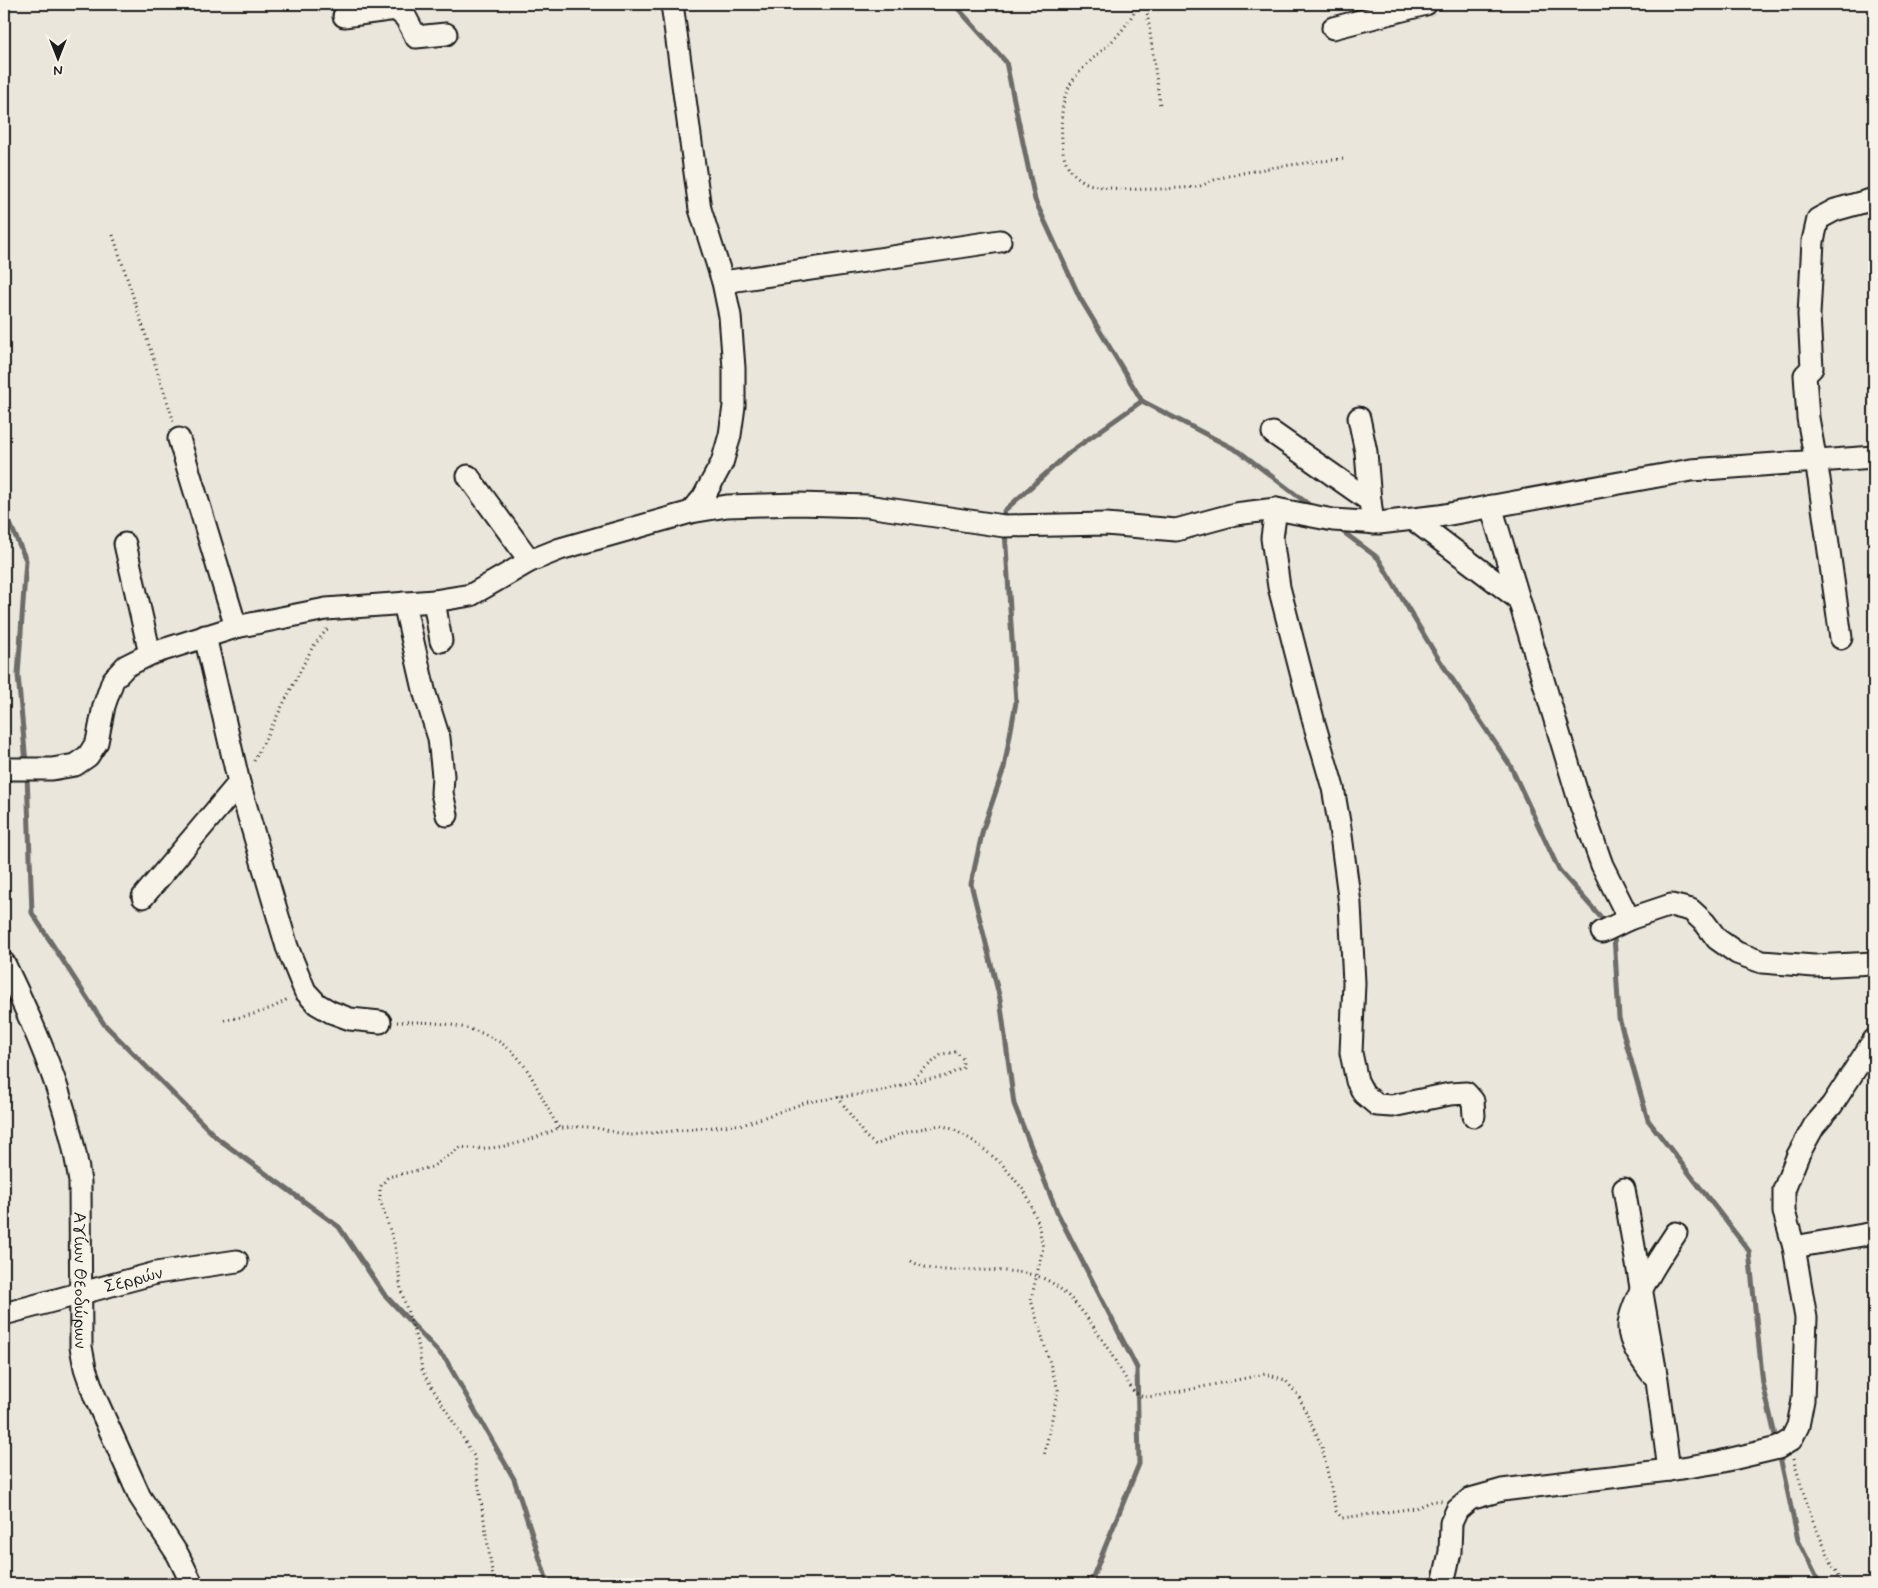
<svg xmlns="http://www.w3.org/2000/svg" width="1878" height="1588" viewBox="0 0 1878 1588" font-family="Mynerve,sans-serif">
	<rect width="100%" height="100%" fill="#eae6dc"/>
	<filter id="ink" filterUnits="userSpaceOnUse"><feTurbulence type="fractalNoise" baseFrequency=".02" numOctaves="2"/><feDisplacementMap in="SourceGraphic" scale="10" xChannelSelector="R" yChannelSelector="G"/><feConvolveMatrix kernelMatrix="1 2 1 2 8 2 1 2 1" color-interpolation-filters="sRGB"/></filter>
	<g filter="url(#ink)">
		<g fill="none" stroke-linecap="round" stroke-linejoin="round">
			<g stroke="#6d6c68" stroke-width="5">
				<path d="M954,4l52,58 29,138 45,98 62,103 98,51 72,55"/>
				<path d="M4,510l22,50 -8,115 8,88"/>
				<path d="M1004,522v-11l66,-59 72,-51"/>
				<path d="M1338,528l40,30 58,97 74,110 49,105 47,53"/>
				<path d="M1005,531l11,171 -12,66 -21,61 -12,55 29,115 14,105 43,108 80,156 2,96 -49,120"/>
				<path d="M27,774l5,139 72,111 113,114 122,89 45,67 62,66 68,119 34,105"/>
				<path d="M1614,935l5,83 29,102 101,131 14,133 14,60"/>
				<path d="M1779,1452l19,88 22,44"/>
			</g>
			<defs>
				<g id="minor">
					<path d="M672,4l28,205 23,73 7,34 4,52v38l-4,29 -8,28 -19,35 -12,14"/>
					<path d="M344,16l52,-7 10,9 10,19 30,-3"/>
					<path d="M1333,28l93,-24"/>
					<path d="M723,282l277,-41"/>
					<path d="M1359,418l7,34 4,49"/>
					<path d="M1273,433l97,68 3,22"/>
					<path d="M179,439l57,188"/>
					<path d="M468,476l62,85"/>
					<path d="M1491,506l88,294 23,65 27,54"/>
					<path d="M1276,509l-4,29 7,49 35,136 19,65 7,40 10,76 4,79 -3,70 6,28 7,13 13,11 15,1 58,-12 16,-1 7,8 1,15"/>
					<path d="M1414,520l103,78"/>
					<path d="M125,544l25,110"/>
					<path d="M434,601l7,40"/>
					<path d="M404,603l21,91 14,44 4,38 -1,17 5,22"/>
					<path d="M205,636l34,147 48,164 18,44 12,13 14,8 19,7 30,3"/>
					<path d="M1841,638l-22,-159 -11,-61 -3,-43 7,-7 -3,-53 4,-74 5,-22 17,-9 39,-11"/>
					<path d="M4,769h48l23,-4 13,-9 9,-14 7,-36 9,-26 13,-14 24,-12 86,-27 90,-18 108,-8 37,-6 59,-34 30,-12 131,-37 36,-6 71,-2 69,2 137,20 102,-2 70,6 59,-16 41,-5 57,11 46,3 60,-7 252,-46 183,-13"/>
					<path d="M143,897l96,-114"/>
					<path d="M1602,932l27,-13 42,-14 20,5 14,13 12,16 20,14 25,9 52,4 60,-3"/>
					<path id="s1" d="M4,963c34,70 65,142 76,219l1,165 4,21 10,29 45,100 38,58 14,29"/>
					<path d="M1624,1189l33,191 12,90"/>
					<path d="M1794,1247l80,-14"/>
					<path id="s2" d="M4,1314l152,-41 81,-12"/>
					<path d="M1652,1374c-10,-13 -24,-32 -23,-48 1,-25 33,-72 47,-93"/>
					<path d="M1443,1584l7,-32 1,-29 6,-13 13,-11 32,-9 167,-20 50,-8 59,-14 13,-8 7,-14 5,-26 3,-82 -12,-71 -10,-35v-22l14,-35 16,-29 18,-21 42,-65"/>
				</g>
			</defs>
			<use href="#minor" stroke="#1c1c1c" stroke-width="25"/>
			<g stroke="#1c1c1c" stroke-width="3" stroke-dasharray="1 4" stroke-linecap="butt">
				<path d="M1139,4c-7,12 -14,24 -24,34 -15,16 -39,32 -48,53 -6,15 -6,33 -5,49 1,18 4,30 21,41 17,12 90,8 112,6 9,-1 17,-7 25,-9 37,-9 86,-16 124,-19"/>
				<path d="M1146,4l14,101"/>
				<path d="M113,235l61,187"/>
				<path d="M254,761l58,-113 16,-20"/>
				<path d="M224,1020c24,-4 45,-8 65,-22"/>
				<path d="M397,1022c43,-1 95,3 124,39 16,21 24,46 38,67 10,0 20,-2 29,-1 15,1 28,7 44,8l113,-11 62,-22 75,-11 26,-8 34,-29 14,-2 7,7v9l-17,8 -38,7"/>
				<path d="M838,1097l27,39 11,9 29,-13 35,-7 13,4 22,13 27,22 23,28 13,30 5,26 -12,52 27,90 -14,66"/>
				<path d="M911,1261c21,13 47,8 70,9 24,1 54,0 74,15 33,23 58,74 79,107l9,5 14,-1 109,-22 19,6 13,15 24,52 14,64 6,7 74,-10 17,-7h9"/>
				<path d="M1793,1459l19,60 29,65"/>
				<path d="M494,1584l-20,-128 -52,-85 -3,-23 -18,-58 -6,-44 -15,-46v-13l8,-10 44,-10 29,-20c35,5 67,-5 98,-19"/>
			</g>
			<use href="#minor" stroke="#f7f3e8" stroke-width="21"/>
		</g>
	</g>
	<g text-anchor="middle" stroke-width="4.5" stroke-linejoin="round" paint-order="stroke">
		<g font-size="18" fill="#1c1c1c" stroke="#f7f3e8">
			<text dy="6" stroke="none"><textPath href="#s1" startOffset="331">Αγίων Θεοδώρων</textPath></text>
			<text dy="6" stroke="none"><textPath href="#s2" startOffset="134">Σερρών</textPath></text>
		</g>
	</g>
	<rect width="1878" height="1588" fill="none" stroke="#f7f3e8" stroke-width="20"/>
	<rect x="10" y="10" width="1858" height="1568" fill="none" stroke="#1c1c1c" stroke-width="2" filter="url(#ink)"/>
	<g transform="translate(58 58) rotate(180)" stroke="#f7f3e8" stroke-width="4" paint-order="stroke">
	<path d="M0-4L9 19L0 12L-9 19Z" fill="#1c1c1c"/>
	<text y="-8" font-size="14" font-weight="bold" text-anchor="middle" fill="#1c1c1c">N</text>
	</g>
</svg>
